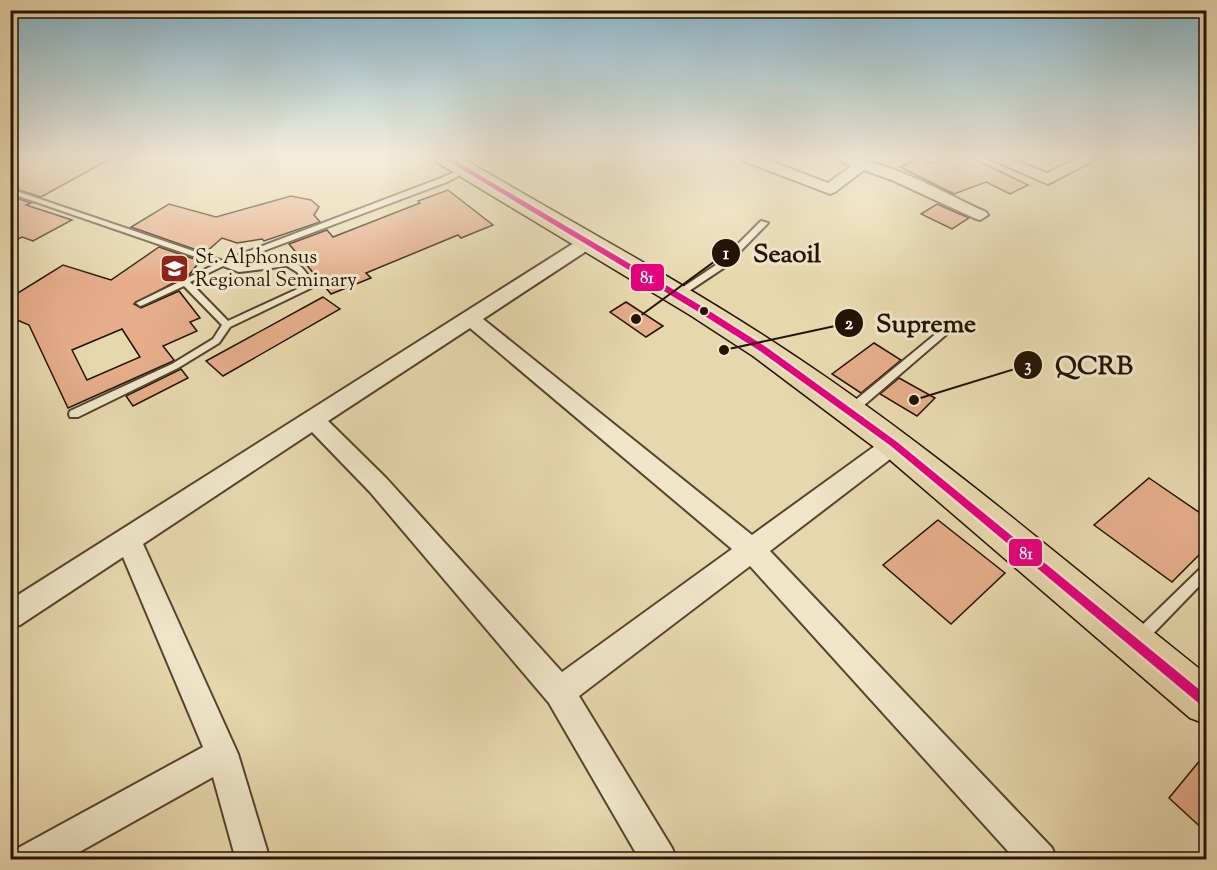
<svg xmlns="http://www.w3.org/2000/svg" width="1217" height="870" viewBox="0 0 1217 870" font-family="'Sorts Mill Goudy',serif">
	<rect width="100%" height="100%" fill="#e7d7ac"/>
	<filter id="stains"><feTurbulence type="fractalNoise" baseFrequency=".00333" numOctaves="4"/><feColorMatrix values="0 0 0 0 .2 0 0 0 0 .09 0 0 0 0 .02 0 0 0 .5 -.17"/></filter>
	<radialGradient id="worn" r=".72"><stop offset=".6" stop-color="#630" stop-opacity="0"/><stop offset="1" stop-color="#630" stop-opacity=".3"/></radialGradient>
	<g fill="#e5ad8a" stroke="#251304" stroke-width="1.5" fill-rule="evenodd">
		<path d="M10,158h102l-71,39 -31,-10z"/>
		<path d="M919,158l13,5 10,-5h30l56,27 -18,9 -24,-12 -32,12 -54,-27z"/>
		<path d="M448,190l45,35 -32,13 -3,-3 -92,38 5,5 -40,16 -42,-50 38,-14 6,7 87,-34 -2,-2z"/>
		<path d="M10,196l21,7 -5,2 46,15 -39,21 -11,-4 -12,6z"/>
		<path d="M291,196l20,4 8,7 -5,8 6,7 -56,19 -2,-2 -25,4 -15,-5 -17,15 -74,-26 38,-23 47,13z"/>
		<path d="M937,204l32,14 -17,11 -31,-15z"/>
		<path d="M159,247l41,14 -10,13 -56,30 7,4 38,-17 21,27 -10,4 7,9 -34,15 11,14 -3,2 -103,46 -39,-83 -19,-8v-27l8,3 45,-28 48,15zM122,329l18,28 -53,23 -15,-30z"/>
		<path d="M323,297l17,12 -117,67 -17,-15z"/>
		<path d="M626,302l37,24 -17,11 -36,-25z"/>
		<path d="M874,343l27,17 -40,33 -29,-19z"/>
		<path d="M181,369l7,9 -55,28 -7,-10z"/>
		<path d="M899,378l36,20 -18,18 -37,-22z"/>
		<path d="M1149,478l57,39v31l-34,34 -78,-57z"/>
		<path d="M938,520l67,53 -54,51 -68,-59z"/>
		<path d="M1206,753v79l-37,-34z"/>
	</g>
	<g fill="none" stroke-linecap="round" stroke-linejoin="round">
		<defs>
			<g id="service">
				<path d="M467,167l3,2 -1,1 -22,12 -216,81c23,8 56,-13 73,7 4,5 8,11 11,16l-85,41 -11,16 -41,25 -100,49h-8l-1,-3 1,-3 102,-47 41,-25 9,-14 -38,-39 -41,19 -3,1 -4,-3 80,-39 -206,-71v-4l213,72 218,-83zM223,266l16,6 48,-6 10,6 9,13 -78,36 -38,-39z"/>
				<path d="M761,221l7,2 -43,44 -45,30h-6v-4l45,-30z"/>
				<path d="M952,322l5,3 -2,2 -100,86h-8l-1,-3 1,-3 102,-84z"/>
				<path d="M1206,565v14l-62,64 -5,1 -5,-1 -2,-5 2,-5 68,-66z"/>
			</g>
			<g id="minor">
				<path d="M742,158h21l65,25 23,-17 -14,-8c51,0 102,33 149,54l2,3 -8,5 -6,-2 -82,-38 -28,-10 -29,22 -5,2 -86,-33z"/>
				<path d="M988,158h21l38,15 32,-15h19l-50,26z"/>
				<path d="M588,237l6,1 2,4 -2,4 -111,73 269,216 134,-97 8,-3 8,3 3,6 -3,6 -132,101 282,297 5,12h-41l-266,-294 -171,130 93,152 5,12h-37l-91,-157 -179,-211 -58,-60 -169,112 95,210 32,106h-34l-23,-83 -148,83h-52l5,-12 185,-101 -80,-190 -103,68 -10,4v-29l572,-362zM470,328l262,221 -170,123 -176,-194 -58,-57z"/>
			</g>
			<path id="primary" d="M436,158h26c104,61 210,118 310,183 153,99 292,220 434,333v50l-16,-6 -308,-265 -129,-97 -63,-41 -252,-152z"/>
		</defs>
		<use href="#service" stroke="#56442e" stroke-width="4"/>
		<use href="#minor" stroke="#56442e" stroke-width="4"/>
		<use href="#primary" stroke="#251304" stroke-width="3"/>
		<use href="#service" fill="#efe5c9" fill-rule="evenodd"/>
		<use href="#minor" fill="#efe5c9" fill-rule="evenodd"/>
		<use href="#primary" fill="#e7d7ac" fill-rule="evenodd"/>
		<defs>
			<path id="bus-1" d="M443,158h8l252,149 63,40 131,95 309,253v13l-4,-2 -311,-260 -131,-95 -63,-40z"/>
		</defs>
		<use href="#bus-1" stroke="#efe5c9" stroke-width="5"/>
		<use href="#bus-1" fill="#e5007d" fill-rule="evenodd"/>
	</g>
	<linearGradient id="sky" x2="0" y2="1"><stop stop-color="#88b6cd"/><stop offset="0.56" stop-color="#f4edda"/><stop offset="1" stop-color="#f4edda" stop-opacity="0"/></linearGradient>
	<rect width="1217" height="280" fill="url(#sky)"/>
	<defs>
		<symbol id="university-square" viewBox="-11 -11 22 22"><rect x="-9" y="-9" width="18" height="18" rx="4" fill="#8f2418" stroke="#efe5c9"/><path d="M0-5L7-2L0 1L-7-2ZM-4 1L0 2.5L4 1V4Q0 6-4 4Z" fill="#fff"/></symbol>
	</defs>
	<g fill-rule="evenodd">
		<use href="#university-square" x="158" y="252" width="33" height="33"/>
	</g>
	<circle fill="#251304" stroke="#efe5c9" stroke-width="2" cx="704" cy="311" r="5"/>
	<g text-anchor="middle" stroke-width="6" stroke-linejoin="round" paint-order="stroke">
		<g font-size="20" fill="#251304" stroke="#efe5c9" text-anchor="start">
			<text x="195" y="263">St. Alphonsus<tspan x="195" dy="23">Regional Seminary</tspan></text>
		</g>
	</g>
	<path fill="none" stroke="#251304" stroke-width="2" d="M636 319L726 253M724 350L849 323M914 400L1028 365"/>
	<g fill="#251304" stroke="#efe5c9" stroke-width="2">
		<circle cx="636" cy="319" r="6"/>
		<circle cx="724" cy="350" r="6"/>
		<circle cx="914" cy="400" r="6"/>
		<circle cx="726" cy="253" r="15"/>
		<circle cx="849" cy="323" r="15"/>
		<circle cx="1028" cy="365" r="15"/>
	</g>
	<g font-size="18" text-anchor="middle" font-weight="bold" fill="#fff">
		<text x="726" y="259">1</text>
		<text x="849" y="329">2</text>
		<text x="1028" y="371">3</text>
	</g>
	<g font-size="26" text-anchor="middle" font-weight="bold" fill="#251304" stroke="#efe5c9" stroke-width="6" stroke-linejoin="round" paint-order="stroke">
		<text x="787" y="262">Seaoil</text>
		<text x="926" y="332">Supreme</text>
		<text x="1094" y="374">QCRB</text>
	</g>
	<g stroke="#efe5c9" stroke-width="2">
		<rect x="630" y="263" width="35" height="29" rx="6" fill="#e5007d"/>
		<rect x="1008" y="538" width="35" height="29" rx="6" fill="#e5007d"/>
	</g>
	<g font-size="16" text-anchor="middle" font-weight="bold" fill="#fff">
		<text x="647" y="283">81</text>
		<text x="1026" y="559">81</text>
	</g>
	<rect width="1217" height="870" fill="none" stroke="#e7d7ac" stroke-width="36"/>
	<rect x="12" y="12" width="1193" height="846" fill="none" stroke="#251304" stroke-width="3"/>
	<rect x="18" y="18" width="1181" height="834" fill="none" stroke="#251304" stroke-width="1.5"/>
	<rect width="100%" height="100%" filter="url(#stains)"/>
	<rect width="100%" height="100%" fill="url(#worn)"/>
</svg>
